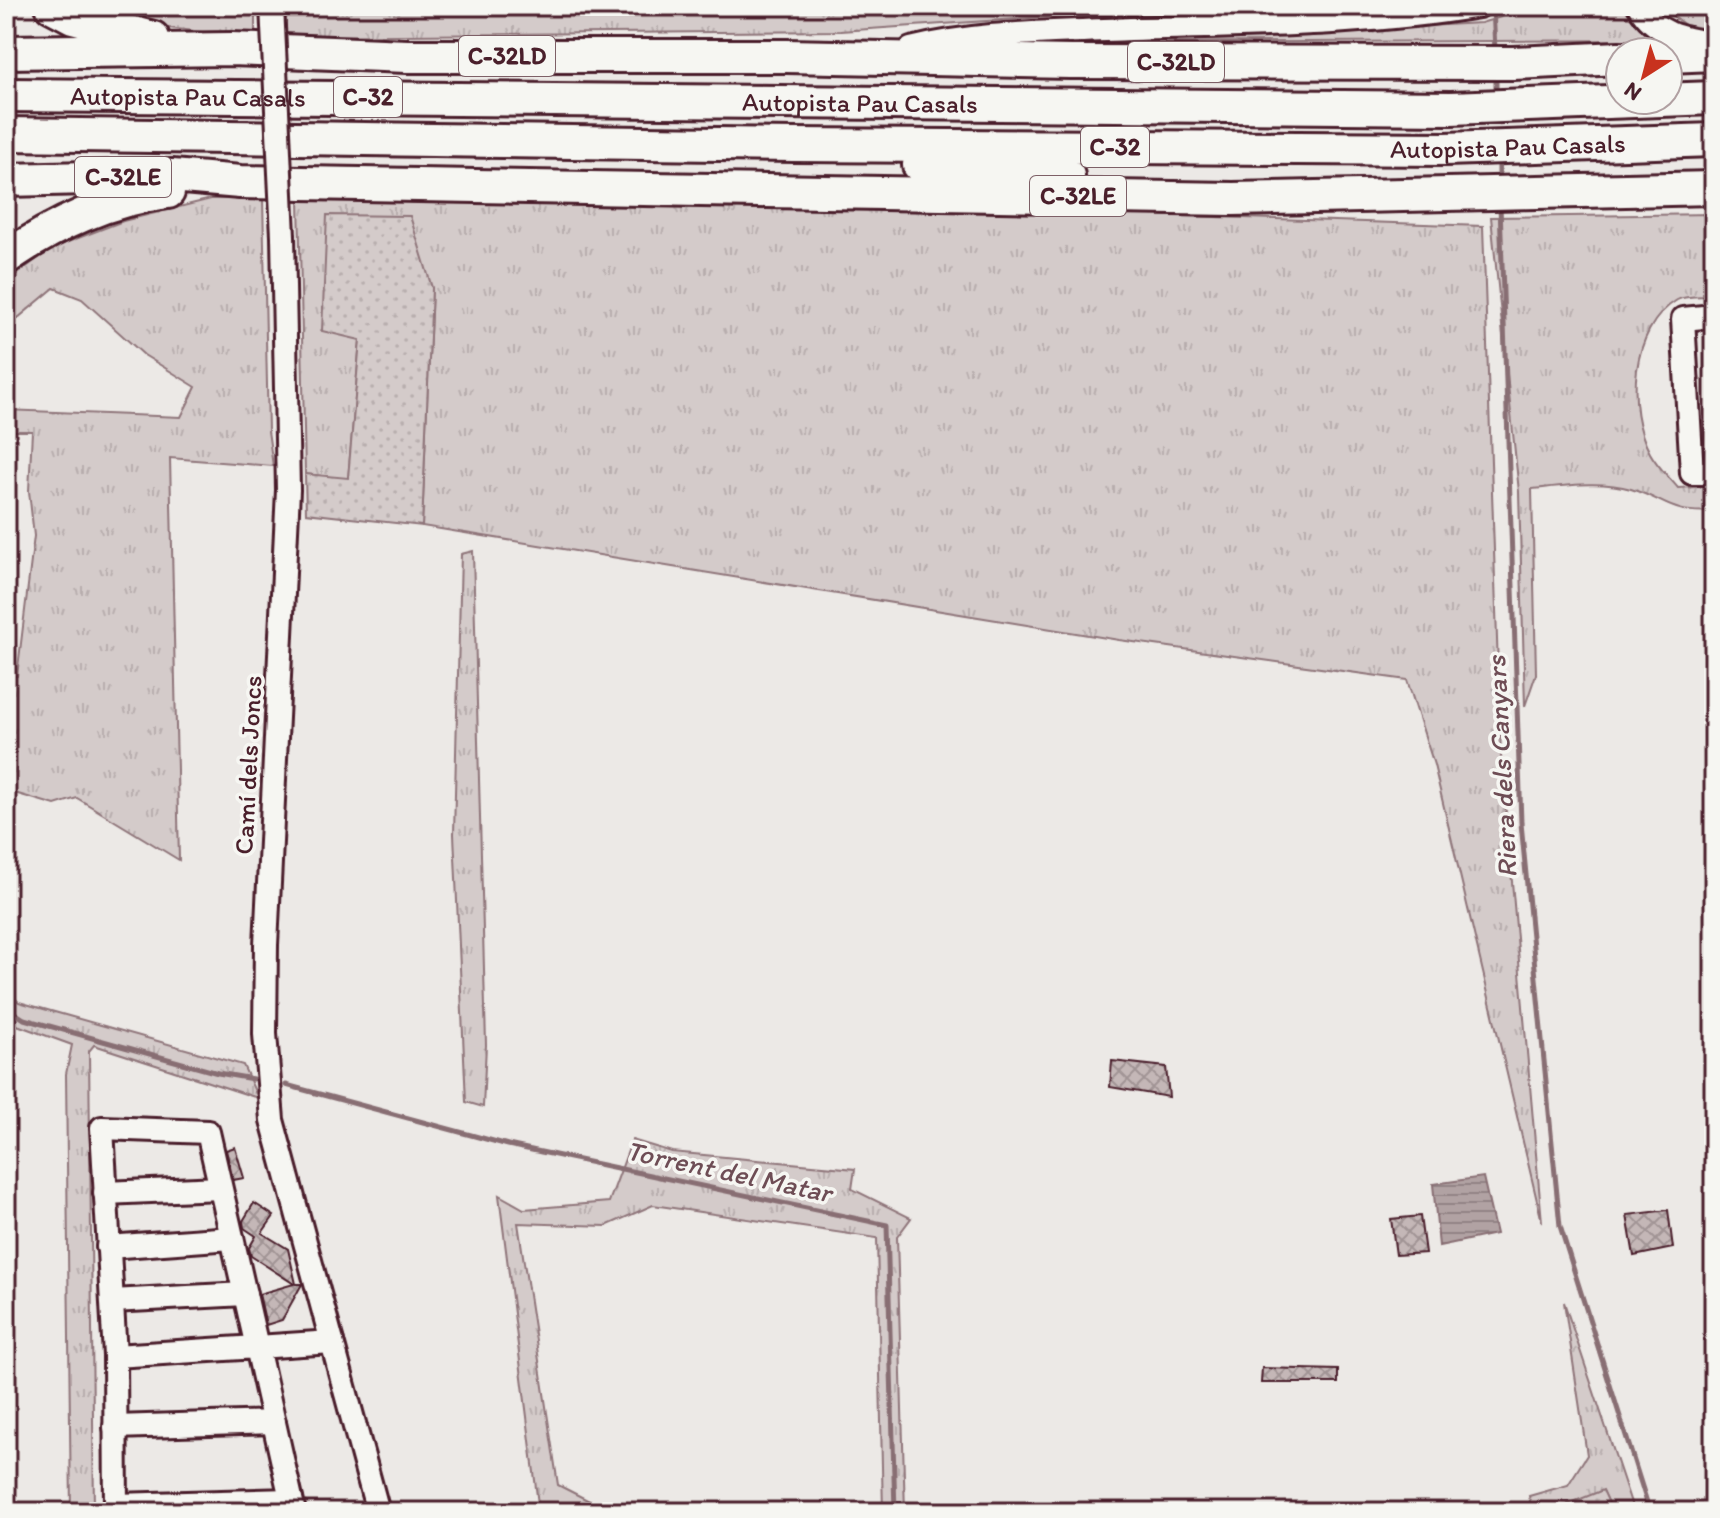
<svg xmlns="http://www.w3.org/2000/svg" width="1720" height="1518" viewBox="0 0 1720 1518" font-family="Itim,sans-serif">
	<defs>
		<pattern id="grass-tufts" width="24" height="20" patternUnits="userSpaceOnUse" patternTransform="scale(2)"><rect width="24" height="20" fill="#d4cbca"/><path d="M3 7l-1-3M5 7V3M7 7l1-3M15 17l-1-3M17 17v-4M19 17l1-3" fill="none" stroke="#b8aeae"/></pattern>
		<pattern id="garden-dots" width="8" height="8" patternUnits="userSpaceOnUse" patternTransform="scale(2)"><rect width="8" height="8" fill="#d4cbca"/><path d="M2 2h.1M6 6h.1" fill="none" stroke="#b8aeae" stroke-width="1.8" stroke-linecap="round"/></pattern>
		<pattern id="water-rules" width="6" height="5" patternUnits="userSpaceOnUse" patternTransform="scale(2)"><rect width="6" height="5" fill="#b1a2a3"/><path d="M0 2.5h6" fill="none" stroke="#928385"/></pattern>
		<pattern id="building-cross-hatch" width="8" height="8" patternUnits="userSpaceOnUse" patternTransform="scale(2)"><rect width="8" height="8" fill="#c4b7b7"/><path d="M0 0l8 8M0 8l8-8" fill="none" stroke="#a19495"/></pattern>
	</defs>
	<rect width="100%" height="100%" fill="#ece9e6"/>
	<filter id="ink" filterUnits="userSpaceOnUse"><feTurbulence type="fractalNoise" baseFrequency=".0125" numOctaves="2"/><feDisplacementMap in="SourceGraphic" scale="16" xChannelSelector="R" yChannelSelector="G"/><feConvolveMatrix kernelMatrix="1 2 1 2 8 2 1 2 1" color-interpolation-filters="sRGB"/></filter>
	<g filter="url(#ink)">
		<g fill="url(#grass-tufts)" stroke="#8f757a" stroke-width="2">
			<path d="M86,6h169v32l-87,-10z"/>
			<path d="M286,6h1094l-335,11 -205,14 -554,5z"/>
			<path d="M1538,6h88l28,34 -542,3 369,-20z"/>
			<path d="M1659,6h55v24l-29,-5z"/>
			<path d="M211,199h52l5,232 5,35 -103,-8 9,402 -102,-62 -22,7 -44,-13 -5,5v-122l11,1 17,-140 -5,-45 3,-60h-26v-21l175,7 15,-30 -52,-32 -62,-56 -28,-11 -48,40v-46l46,-34 71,-27z"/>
			<path d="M299,199l707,11 477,16 18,531 41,465 -108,-457 -27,-85 -288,-40 -697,-114 10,-238 -110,42 38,9 -12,140 -43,-5z"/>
			<path d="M1714,214v82c-11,1 -28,-1 -37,4 -47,28 -51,109 -27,153 7,13 19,24 28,35l36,-2v25c-46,3 -45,-10 -83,-22 -30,-9 -68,-3 -99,0l4,185 -11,32 -6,-214 -28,-275z"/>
			<path d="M473,551l13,494 -3,62 -17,-5 -12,-268 7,-280z"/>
			<path d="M6,991l13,11 224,63 15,33 -164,-53 -5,6 5,461h-23l-5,-438 6,-29 -66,-24z"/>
			<path d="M632,1140l40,12 183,17 -3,20 59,29 -14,19 8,275h-22l-6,-274 -224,-33 -47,21 -88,-3 40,262 53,27h-72l-40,-317 25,14 85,-7z"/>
			<path d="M1564,1302l70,210h-21l-10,-21 -50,21h-21l-3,-16 39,-11 19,-30z"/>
		</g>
		<g fill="url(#garden-dots)" stroke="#8f757a" stroke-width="2">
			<path d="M327,215l83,1 22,72 -10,238 -116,-13 -1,-39 43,4 12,-138 -38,-9z"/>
			<path d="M1603,1490l10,22h-60v-2z"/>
		</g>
		<path fill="url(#water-rules)" stroke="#886e73" stroke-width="2" d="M1483,1177l13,57 -57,12 -6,-62z"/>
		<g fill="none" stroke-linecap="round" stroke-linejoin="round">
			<g stroke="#886e73" stroke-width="5">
				<path d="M1493,6l2,45"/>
				<path d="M1496,73v22"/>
				<path d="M1499,157v26"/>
				<path d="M1500,205l21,618 39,403 90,286"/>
				<path d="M6,1007l18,12 194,54 35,6"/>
				<path d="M286,1085l222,60 379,80 8,287"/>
			</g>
		</g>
		<g fill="url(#building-cross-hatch)" stroke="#4a1f2b" stroke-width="2">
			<path d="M1112,1061l54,6 3,30 -59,-10z"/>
			<path d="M235,1147l9,31 -11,2 -7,-30z"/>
			<path d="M254,1203l20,13 -12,17 26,16 8,35h6l-20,36 -16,5 -7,-31 35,-10 -43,-28 -2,-8 7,-12 -12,-8 -1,-7z"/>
			<path d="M1668,1210l5,38 -39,8 -7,-41z"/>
			<path d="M1420,1216l5,37 -29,2 -5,-36z"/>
			<path d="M1262,1368l76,2v13h-77z"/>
		</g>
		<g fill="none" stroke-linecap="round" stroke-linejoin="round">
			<defs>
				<g id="minor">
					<path d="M1639,6c17,29 45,33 75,38"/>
					<path d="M911,49c62,-16 129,-16 193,-19 125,-5 252,-3 375,-24"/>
					<path d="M283,236l5,254 -22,455 -1,89 7,86 106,392"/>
					<path d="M1714,316l-31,3 9,154h22"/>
					<path d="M105,1193l115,-5"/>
					<path d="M108,1247l124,-9"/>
					<path d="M112,1301l133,-7"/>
					<path d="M115,1356l142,-9 37,165"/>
					<path d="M115,1427l159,-5"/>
					<path d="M116,1505l175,-5"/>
					<path d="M116,1512l-1,-156 -13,-228 106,4 49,215 75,-5"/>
				</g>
				<g id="highway">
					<path d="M52,6l21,11 80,21"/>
					<path d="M6,52l225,-3 176,7h380l283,6 443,1 107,-5"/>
					<path d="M1668,56l46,-2"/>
					<path id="s1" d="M6,95l1445,13 263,-10"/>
					<path id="s2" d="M6,134l788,11 652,4 268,-9"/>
					<path d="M919,165l149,11"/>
					<path d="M6,180l166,-4 68,6 993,17 481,-11"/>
					<path d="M6,258c50,-35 101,-58 162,-66"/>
				</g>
			</defs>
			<use href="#minor" stroke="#4a1f2b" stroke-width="28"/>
			<use href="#highway" stroke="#4a1f2b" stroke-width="38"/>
			<use href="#minor" stroke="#f6f6f2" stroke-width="22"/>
			<use href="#highway" stroke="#f6f6f2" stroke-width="32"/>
			<defs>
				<path id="minor-bridge" d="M272,6l11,230"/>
			</defs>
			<use href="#minor-bridge" stroke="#4a1f2b" stroke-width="28" stroke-linecap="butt"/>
			<use href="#minor-bridge" stroke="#f6f6f2" stroke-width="22"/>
		</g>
	</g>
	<g text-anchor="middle" stroke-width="7" stroke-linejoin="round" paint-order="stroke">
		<g fill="#f6f6f2" stroke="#7e6067" stroke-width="2">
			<rect x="459" y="36" width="96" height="40" rx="6"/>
			<rect x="1128" y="42" width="96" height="40" rx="6"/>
			<rect x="334" y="77" width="68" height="40" rx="6"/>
			<rect x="1081" y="127" width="68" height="40" rx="6"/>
			<rect x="75" y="157" width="96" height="40" rx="6"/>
			<rect x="1030" y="176" width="96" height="40" rx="6"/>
		</g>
		<g font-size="24" font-weight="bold" fill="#4a1f2b">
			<text x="507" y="64">C-32LD</text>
			<text x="1176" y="70">C-32LD</text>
			<text x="368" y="105">C-32</text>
			<text x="1115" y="155">C-32</text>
			<text x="123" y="185">C-32LE</text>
			<text x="1078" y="204">C-32LE</text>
		</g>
		<g font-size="26" fill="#4a1f2b" stroke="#f6f6f2">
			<text dy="9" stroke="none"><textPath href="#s1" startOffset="182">Autopista Pau Casals</textPath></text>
			<text dy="9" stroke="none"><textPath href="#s1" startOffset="854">Autopista Pau Casals</textPath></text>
			<text dy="9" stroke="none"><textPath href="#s2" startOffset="1502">Autopista Pau Casals</textPath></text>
			<text transform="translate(248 765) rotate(-87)" y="9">Camí dels Joncs</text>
		</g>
		<g font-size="28" font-style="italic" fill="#6e4d55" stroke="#f6f6f2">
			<text transform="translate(1501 767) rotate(-93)" y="10">Riera dels Canyars</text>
			<text transform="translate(729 1171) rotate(12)" y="10">Torrent del Matar</text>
		</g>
	</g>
	<rect width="1720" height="1518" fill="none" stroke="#f6f6f2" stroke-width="32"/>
	<rect x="16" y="16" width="1688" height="1486" fill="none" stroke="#4a1f2b" stroke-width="3" filter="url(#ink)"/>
	<g transform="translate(1644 76) rotate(216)"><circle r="38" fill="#f6f6f2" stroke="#b1a0a2" stroke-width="2"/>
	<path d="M0-6L14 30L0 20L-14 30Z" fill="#c8321e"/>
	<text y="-12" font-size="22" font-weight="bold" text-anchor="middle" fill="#4a1f2b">N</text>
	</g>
</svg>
